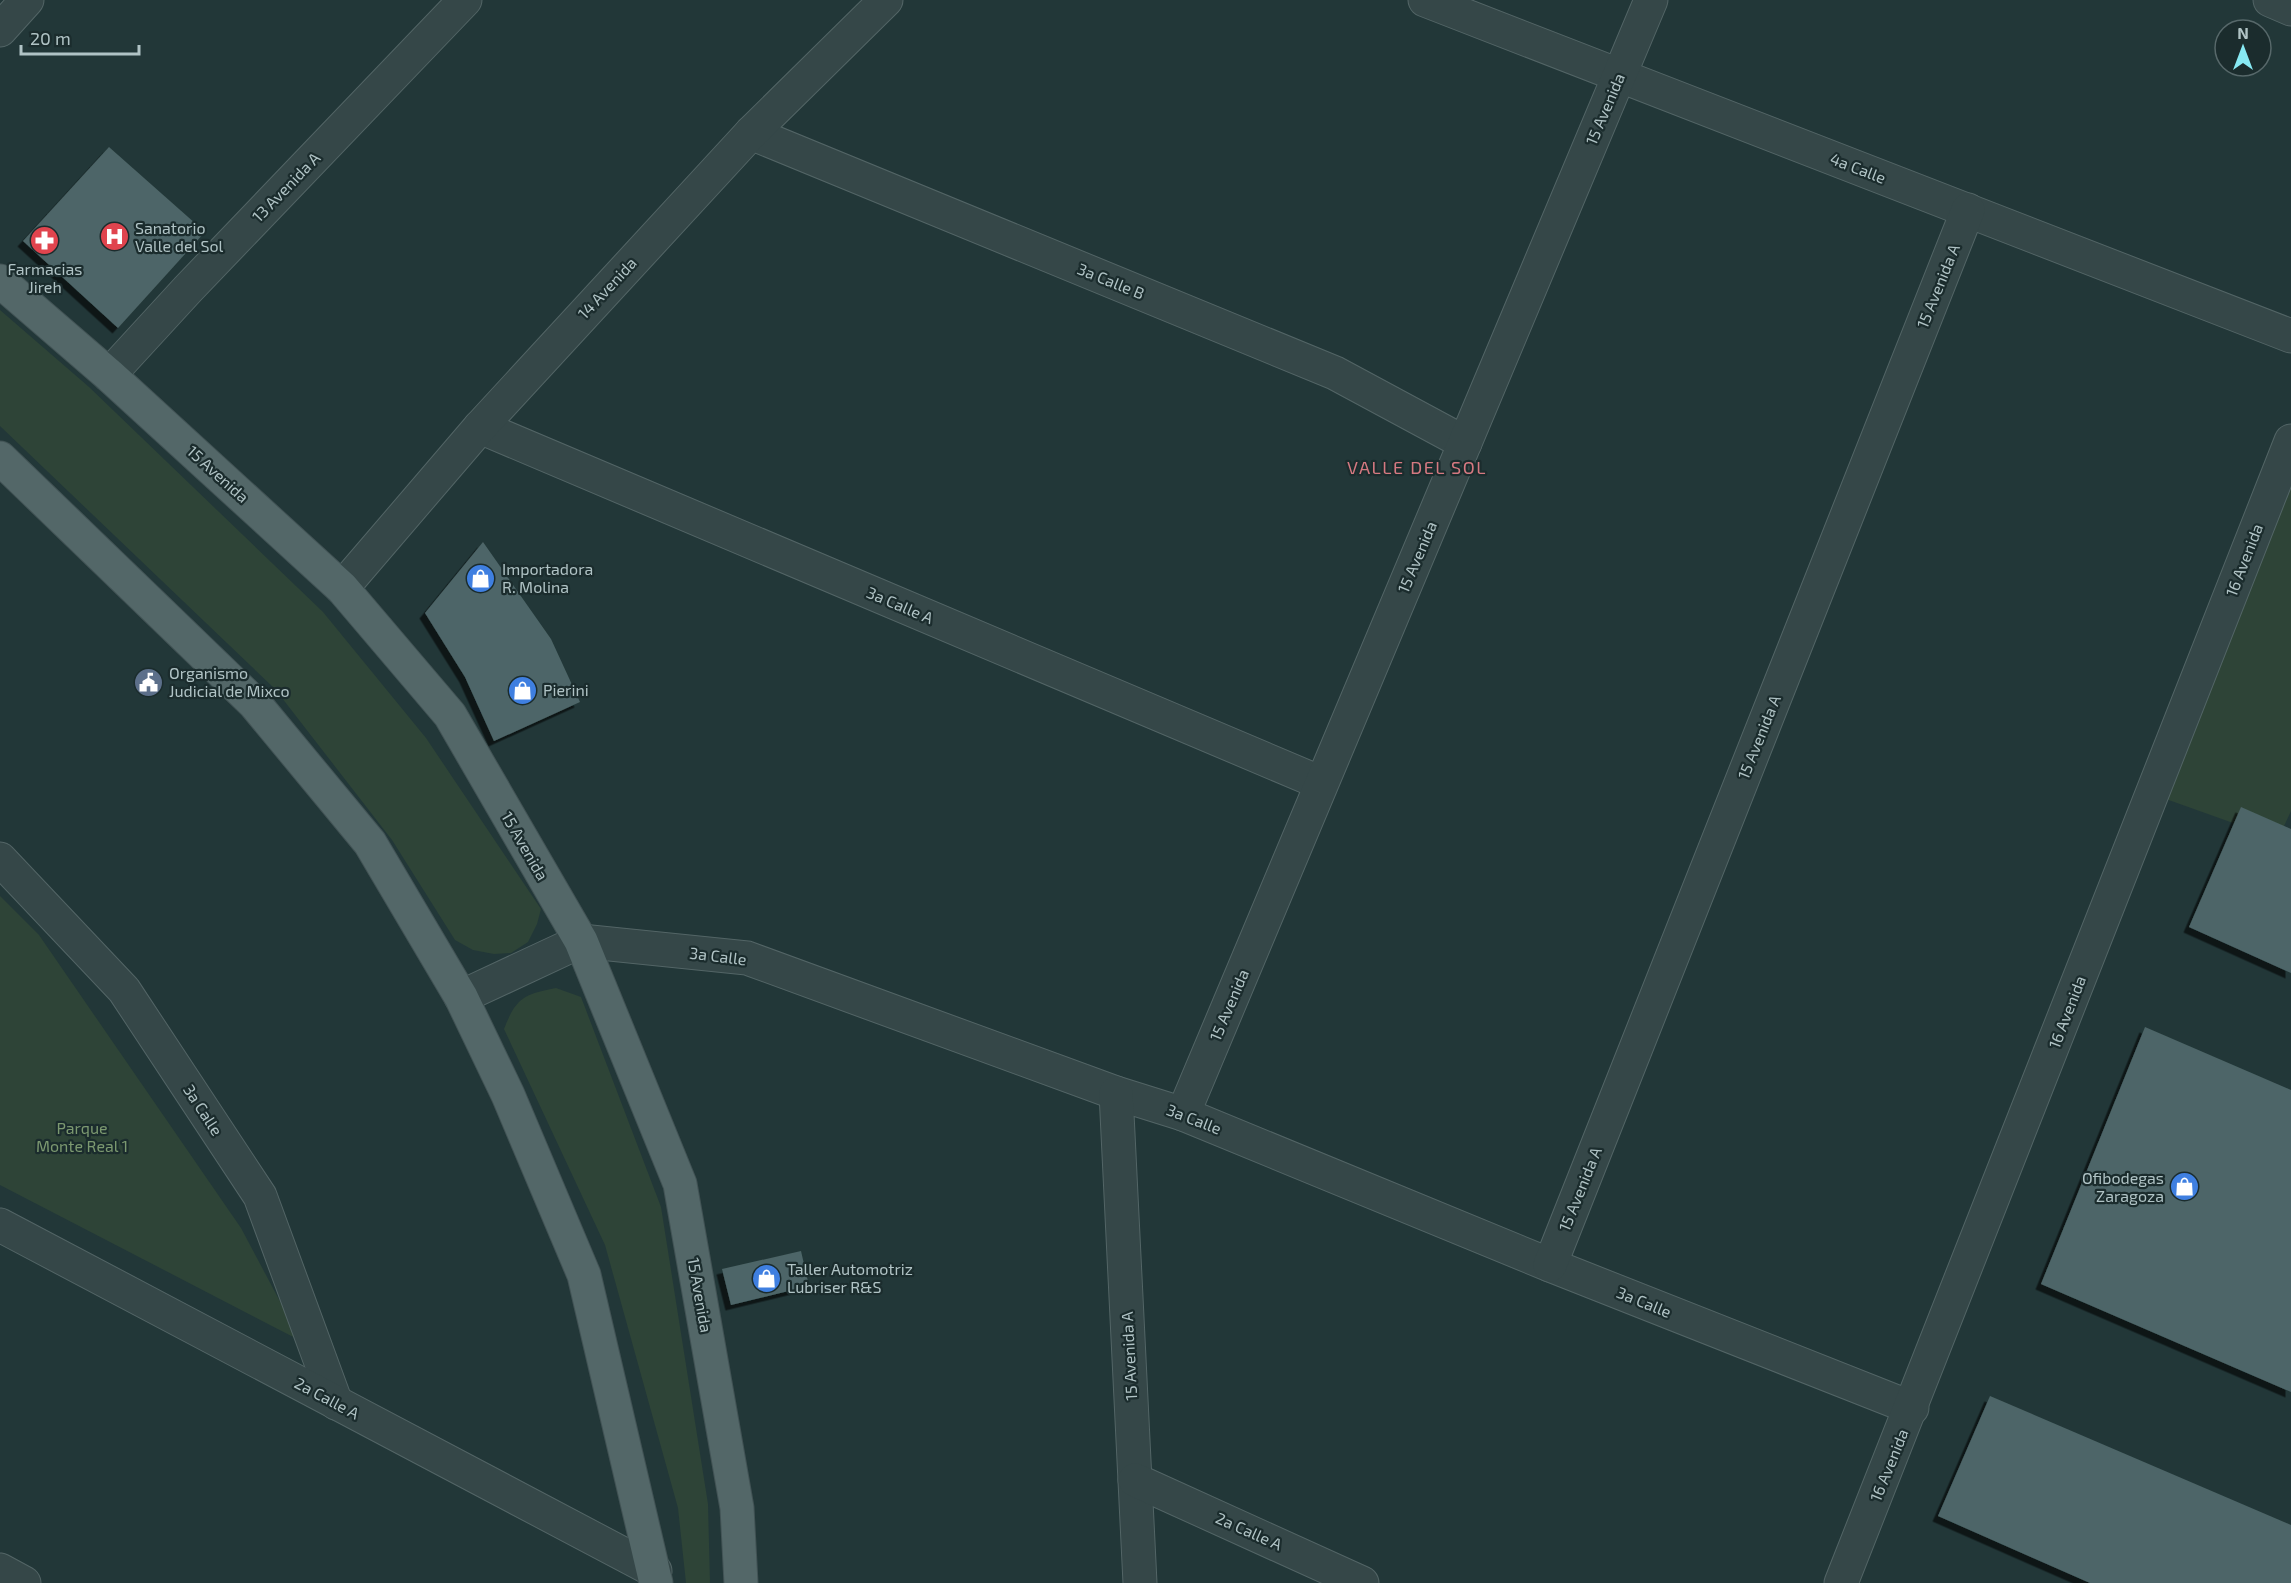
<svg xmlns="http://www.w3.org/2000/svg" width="2291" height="1583" viewBox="0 0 2291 1583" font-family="'Exo 2',sans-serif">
	<defs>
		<filter id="shadow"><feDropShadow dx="-5.5" dy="5.5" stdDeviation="0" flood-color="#0009"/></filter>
	</defs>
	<rect width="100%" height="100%" fill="#223738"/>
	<g fill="#2e4437">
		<path d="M0,310l89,77 234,225 103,126 115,171 -4,15 -9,18 -17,11 -17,1 -21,-4 -18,-10 -63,-100 -117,-151 -275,-263z"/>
		<path d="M2291,453v358l-13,28 -115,-41z"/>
		<path d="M0,896l39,39 202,293 60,113 -301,-156z"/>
		<path d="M556,988l25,9 80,210 47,297 2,79h-24l-8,-75 -73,-263 -101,-216c12,-31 20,-35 52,-41z"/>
	</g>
	<g fill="#4d6567" filter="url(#shadow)">
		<path d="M109,147l96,85 -87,96 -95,-87z"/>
		<path d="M483,542l68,97 29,63 -86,39 -29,-64 -40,-64z"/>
		<path d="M2241,807l50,22v144l-102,-46z"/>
		<path d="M2145,1027l146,63v302l-250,-108z"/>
		<path d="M801,1251l8,35 -78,19 -9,-36z"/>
		<path d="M1990,1396l301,129v58h-201l-152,-67z"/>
	</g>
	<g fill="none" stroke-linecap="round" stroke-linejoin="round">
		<defs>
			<g id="minor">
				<path d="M1425,0l866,336"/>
				<path d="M2270,0l21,9"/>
				<path d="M0,30l27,-30"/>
				<path d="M751,133l584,240 130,70"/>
				<path d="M109,375l79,-86 277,-289"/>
				<path d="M480,427l841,356"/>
				<path d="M342,588l138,-161 271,-294 135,-133"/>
				<path d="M0,859l124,131 136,206 76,207"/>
				<path d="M461,997l120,-56 166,17 369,135 67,21 367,151 362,143"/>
				<path d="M1116,1093l24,490"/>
				<path d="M1183,1114l468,-1114"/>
				<path d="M0,1225l655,346"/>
				<path d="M1550,1265l418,-1055"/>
				<path d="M1135,1480l227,103"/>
				<path d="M0,1570l24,13"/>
				<path d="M1841,1583l450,-1142"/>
			</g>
			<g id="major">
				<path d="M0,281l109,94 233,213 108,127 131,226 99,243 57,324 4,75"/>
				<path d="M0,458l255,246 115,139 91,154 47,98 76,180 72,308"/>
			</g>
		</defs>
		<use href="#minor" stroke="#536566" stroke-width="35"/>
		<use href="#major" stroke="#425355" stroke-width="35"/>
		<use href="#minor" stroke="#354748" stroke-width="33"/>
		<use href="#major" stroke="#536768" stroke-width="33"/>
	</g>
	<defs>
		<symbol id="hospital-disc" viewBox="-11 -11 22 22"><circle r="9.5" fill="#e0444e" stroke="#1b2c2d"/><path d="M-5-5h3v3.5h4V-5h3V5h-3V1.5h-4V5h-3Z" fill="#fff"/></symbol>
		<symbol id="pharmacy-disc" viewBox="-11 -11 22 22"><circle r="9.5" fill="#e0444e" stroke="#1b2c2d"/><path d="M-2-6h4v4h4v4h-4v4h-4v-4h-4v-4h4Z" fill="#fff"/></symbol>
		<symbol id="shop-disc" viewBox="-11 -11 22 22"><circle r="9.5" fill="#3f7fe0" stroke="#1b2c2d"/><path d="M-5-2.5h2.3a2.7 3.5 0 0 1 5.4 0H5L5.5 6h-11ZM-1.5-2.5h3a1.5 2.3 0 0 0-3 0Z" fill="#fff"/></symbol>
		<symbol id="civic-disc" viewBox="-11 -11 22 22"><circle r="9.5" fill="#5c6f8a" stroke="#1b2c2d"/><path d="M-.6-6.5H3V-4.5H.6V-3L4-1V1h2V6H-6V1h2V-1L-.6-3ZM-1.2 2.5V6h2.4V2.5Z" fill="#fff"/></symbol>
	</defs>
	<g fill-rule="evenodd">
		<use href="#hospital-disc" x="98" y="220" width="33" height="33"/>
		<use href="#pharmacy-disc" x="28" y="224" width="33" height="33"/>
		<use href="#shop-disc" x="464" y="562" width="33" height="33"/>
		<use href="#civic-disc" x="132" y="666" width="33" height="33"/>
		<use href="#shop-disc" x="506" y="674" width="33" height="33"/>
		<use href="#shop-disc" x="2168" y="1170" width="33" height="33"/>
		<use href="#shop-disc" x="750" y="1262" width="33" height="33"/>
	</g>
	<g text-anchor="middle" stroke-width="4.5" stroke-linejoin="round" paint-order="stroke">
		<g font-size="16" fill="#b0c3c5" stroke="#1b2c2d">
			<text transform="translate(1605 109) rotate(-67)" y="6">15 Avenida</text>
			<text transform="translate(1858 168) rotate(21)" y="6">4a Calle</text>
			<text transform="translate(286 187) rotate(-46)" y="6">13 Avenida A</text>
			<text transform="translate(1111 281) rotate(22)" y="6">3a Calle B</text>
			<text transform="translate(1938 286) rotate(-68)" y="6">15 Avenida A</text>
			<text transform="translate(607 288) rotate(-47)" y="6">14 Avenida</text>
			<text transform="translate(218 474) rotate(42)" y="6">15 Avenida</text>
			<text transform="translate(1417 557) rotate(-67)" y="6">15 Avenida</text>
			<text transform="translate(2244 560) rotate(-69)" y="6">16 Avenida</text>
			<text transform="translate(900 605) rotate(23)" y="6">3a Calle A</text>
			<text transform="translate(1759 737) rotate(-68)" y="6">15 Avenida A</text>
			<text transform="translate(525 846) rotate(60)" y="6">15 Avenida</text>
			<text transform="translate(718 956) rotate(7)" y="6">3a Calle</text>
			<text transform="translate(1229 1005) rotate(-67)" y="6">15 Avenida</text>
			<text transform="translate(2067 1012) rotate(-69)" y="6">16 Avenida</text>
			<text transform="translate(203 1110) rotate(57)" y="6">3a Calle</text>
			<text transform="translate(1194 1119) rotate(21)" y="6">3a Calle</text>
			<text transform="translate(1580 1189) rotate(-68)" y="6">15 Avenida A</text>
			<text transform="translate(700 1295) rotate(80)" y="6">15 Avenida</text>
			<text transform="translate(1644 1302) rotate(22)" y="6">3a Calle</text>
			<text transform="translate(1129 1356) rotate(-93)" y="6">15 Avenida A</text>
			<text transform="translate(327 1398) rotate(28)" y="6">2a Calle A</text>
			<text transform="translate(1889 1465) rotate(-68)" y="6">16 Avenida</text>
			<text transform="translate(1249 1531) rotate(24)" y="6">2a Calle A</text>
		</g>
		<g font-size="16" fill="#b0c3c5" stroke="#1b2c2d" text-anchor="start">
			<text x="135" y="234">Sanatorio<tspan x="135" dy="18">Valle del Sol</tspan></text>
			<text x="45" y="275" text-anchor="middle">Farmacias<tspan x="45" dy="18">Jireh</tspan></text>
			<text x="502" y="575">Importadora<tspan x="502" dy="18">R. Molina</tspan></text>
			<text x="169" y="679">Organismo<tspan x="169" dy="18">Judicial de Mixco</tspan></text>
			<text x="543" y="696">Pierini</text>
			<text x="2164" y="1184" text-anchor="end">Ofibodegas<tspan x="2164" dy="18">Zaragoza</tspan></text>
			<text x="787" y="1275">Taller Automotriz<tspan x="787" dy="18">Lubriser R&amp;S</tspan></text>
		</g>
		<g font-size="16" fill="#7c9970" stroke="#1b2c2d">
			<text x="82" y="1134">Parque<tspan x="82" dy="18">Monte Real 1</tspan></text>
		</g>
		<g font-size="18" letter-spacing="1.5" fill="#d57981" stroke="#1b2c2d">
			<text x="1417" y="474">VALLE DEL SOL</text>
		</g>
	</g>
	<g transform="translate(2243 48)"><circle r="28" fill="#1b2c2d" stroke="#57686a" stroke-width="1.5"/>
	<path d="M0-4.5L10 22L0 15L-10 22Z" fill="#87e9f3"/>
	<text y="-9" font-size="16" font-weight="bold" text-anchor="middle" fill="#b0c3c5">N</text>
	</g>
	<path d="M21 45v9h118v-9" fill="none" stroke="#b0c3c5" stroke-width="3"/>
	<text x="30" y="45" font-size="18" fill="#b0c3c5" stroke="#1b2c2d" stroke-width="4.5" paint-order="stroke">20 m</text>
</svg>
